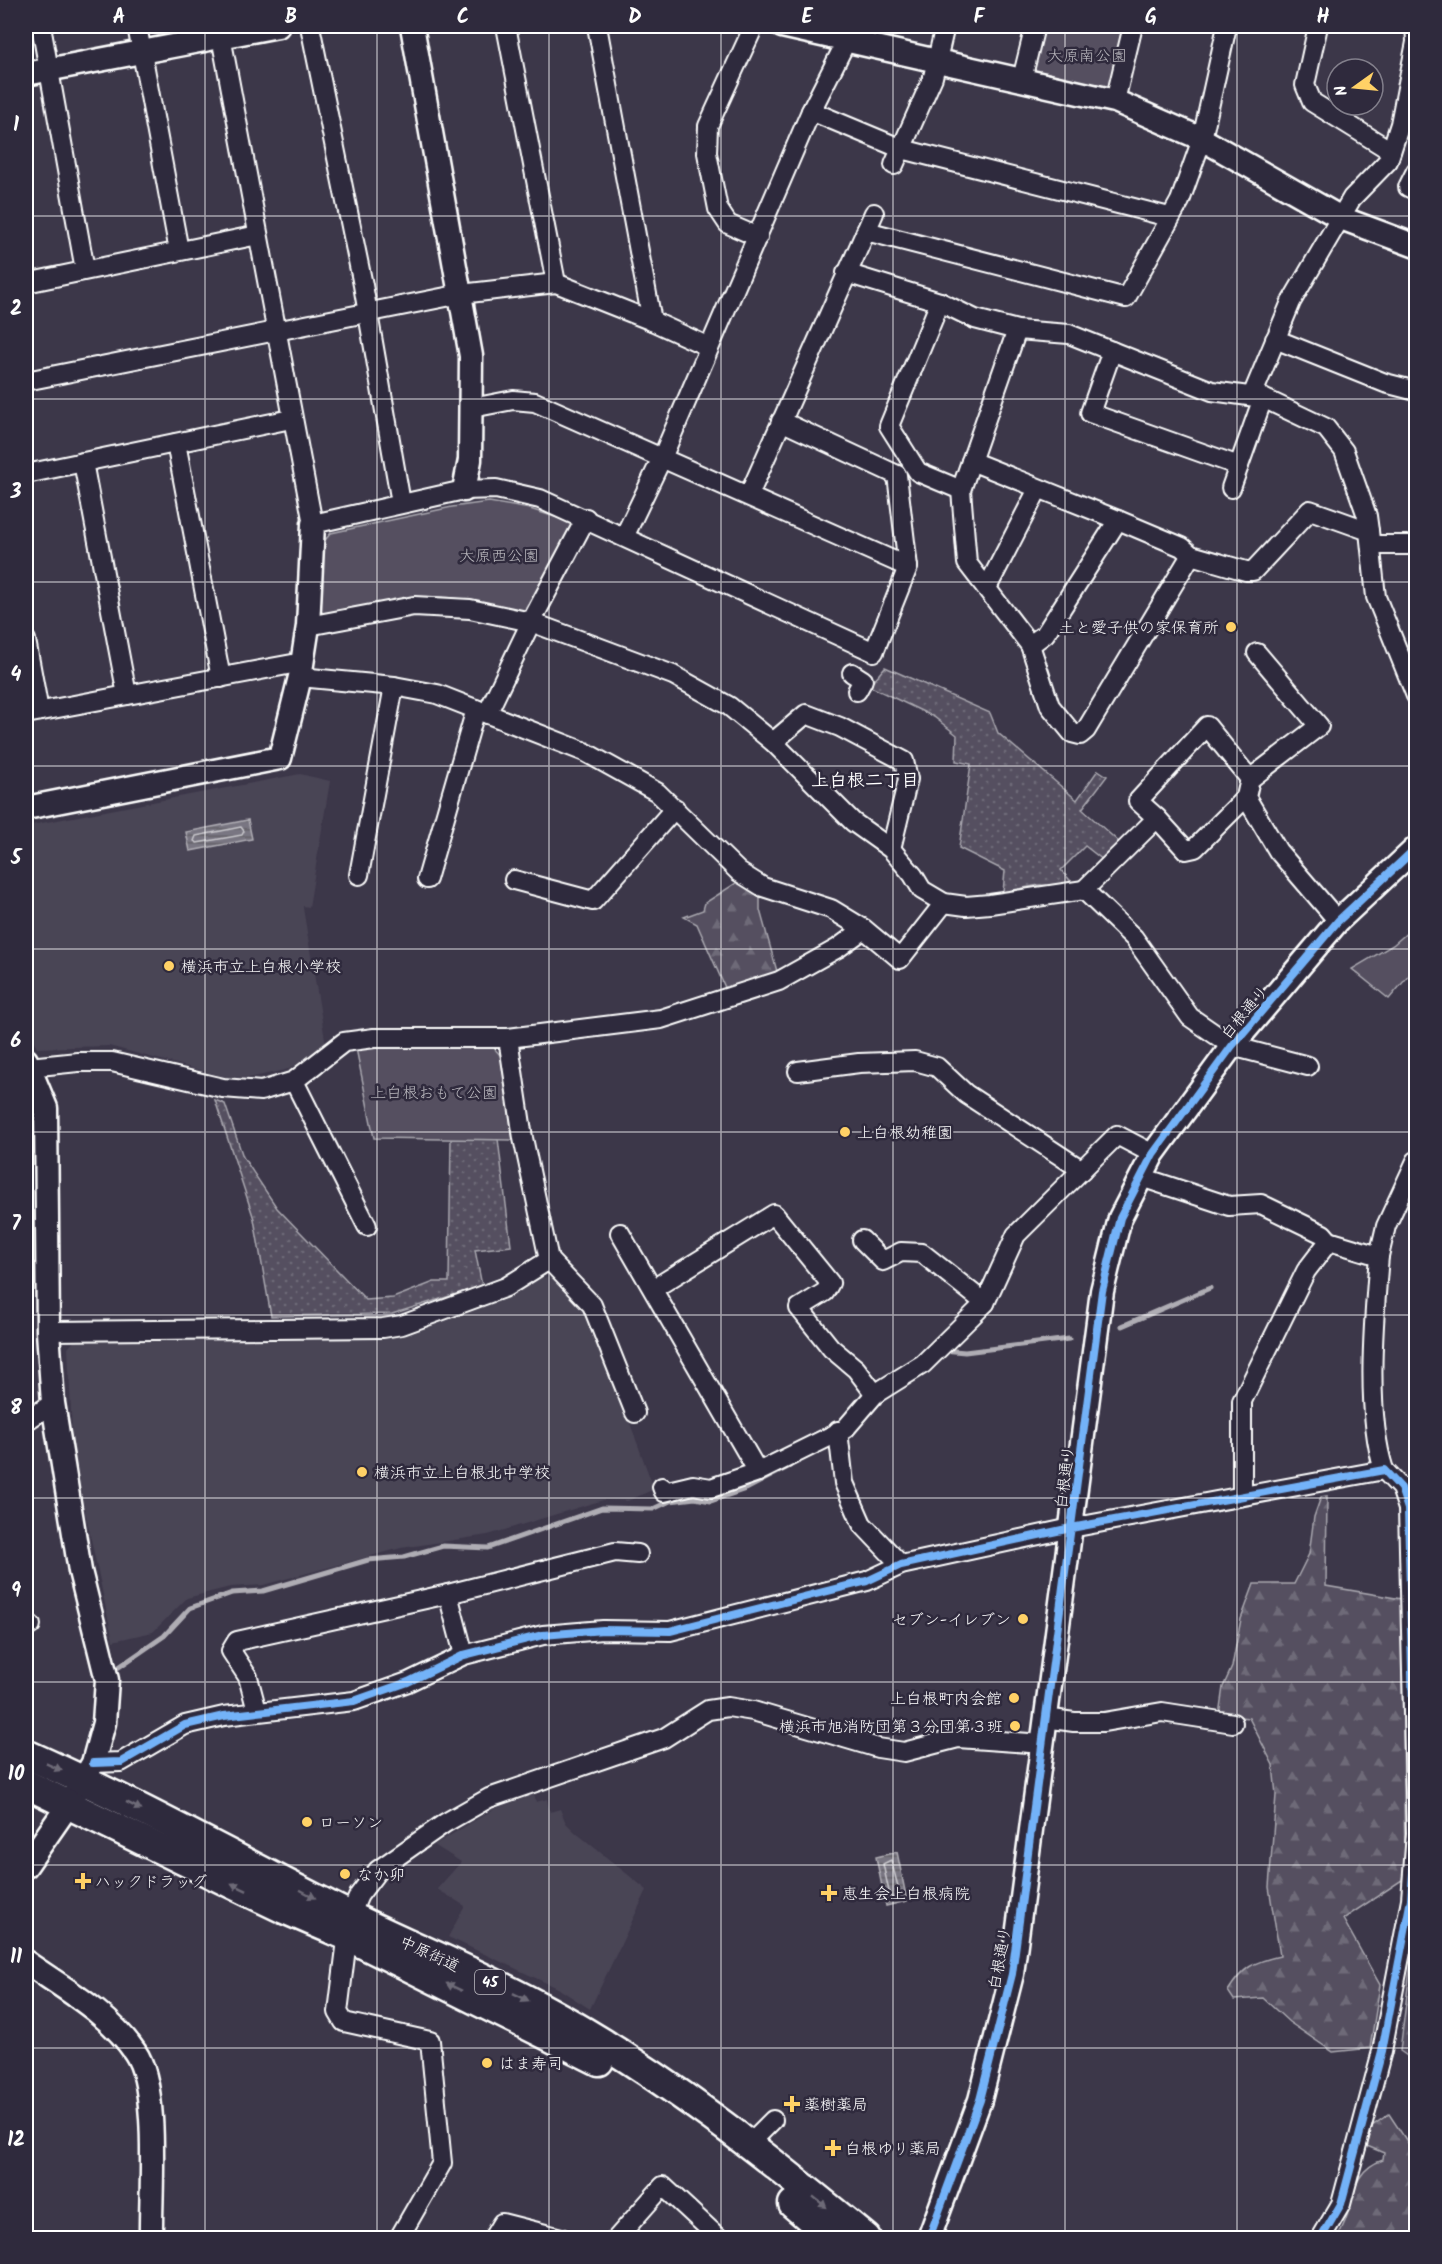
<svg xmlns="http://www.w3.org/2000/svg" width="1442" height="2264" viewBox="0 0 1442 2264" font-family="Kalam,'Klee One',sans-serif">
	<defs>
		<pattern id="grass-dots" width="8" height="8" patternUnits="userSpaceOnUse" patternTransform="scale(1.5)"><rect width="8" height="8" fill="#555060"/><path d="M2 2h.1M6 6h.1" fill="none" stroke="#6e6a78" stroke-width="1.8" stroke-linecap="round"/></pattern>
		<pattern id="forest-firs" width="22" height="20" patternUnits="userSpaceOnUse" patternTransform="scale(1.5)"><rect width="22" height="20" fill="#555060"/><path d="M5 1l3.5 6h-7zM16 11l3.5 6h-7z" fill="#6e6a78"/></pattern>
		<pattern id="water-rules" width="6" height="5" patternUnits="userSpaceOnUse" patternTransform="scale(1.5)"><rect width="6" height="5" fill="#797682"/><path d="M0 2.5h6" fill="none" stroke="#626167"/></pattern>
	</defs>
	<rect width="100%" height="100%" fill="#3c3749"/>
	<filter id="ink" filterUnits="userSpaceOnUse"><feTurbulence type="fractalNoise" baseFrequency=".0167" numOctaves="2"/><feDisplacementMap in="SourceGraphic" scale="12" xChannelSelector="R" yChannelSelector="G"/><feConvolveMatrix kernelMatrix="1 2 1 2 8 2 1 2 1" color-interpolation-filters="sRGB"/></filter>
	<g filter="url(#ink)">
		<g fill="#494455">
			<path d="M300,774l30,7 -21,126 -6,-1v2l23,137 -37,24 -40,9 -24,-1 -116,-31 -72,2 -11,-24v-198z"/>
			<path d="M555,1277l33,31 66,181 -26,12 -25,-1 -115,35 -87,13 -138,37 -33,2 -43,11 -34,34 -40,9 -40,-185 -5,-108 9,-10 319,-1 117,-43 28,-16z"/>
			<path d="M534,1794l2,8 11,-3 3,13 10,-3 6,14 9,9 72,58 -57,119 -31,-20 -111,-52 17,-31 -28,-17 24,-27 -27,-17 60,-36z"/>
		</g>
		<g fill="url(#grass-dots)" stroke="#aaa8b0" stroke-width="1.5">
			<path d="M885,667l105,46 8,20 79,67 21,-30 9,6 -25,33 38,34 -17,17 -18,-14 -24,24 15,17 -37,-2 -36,7 2,-21 -46,-23 12,-84 -15,-3 1,-26 -23,-18 -65,-31z"/>
			<path d="M215,1100l10,4 18,53 34,51 89,92 27,-2 41,-16h15l2,-143h47l13,107 -36,4 7,36 -90,28 -121,2 -17,-97z"/>
		</g>
		<g fill="url(#forest-firs)" stroke="#aaa8b0" stroke-width="1.5">
			<path d="M739,881l21,11v18l18,65 -51,17 -30,-68 -13,-7 19,-7 2,-7z"/>
			<path d="M1327,1496l-1,90 75,13 4,262 -3,19 -59,39 37,66 -10,63 -37,4 -44,-30 -26,-24 -29,2 -6,-9c15,-24 25,-29 52,-35l-11,-69 7,-92 -3,-30 -24,-47 -30,-3 4,-28 9,-20 9,-48 13,-35h40l15,-30 5,-37 7,-20z"/>
			<path d="M1416,1921v141l-16,-11z"/>
			<path d="M1389,2114l27,41v83h-80c21,-27 9,-66 47,-78l1,-7 -17,-7 5,-20z"/>
		</g>
		<g fill="#555060" stroke="#aaa8b0" stroke-width="1.5">
			<path d="M1045,26h80l-16,64 -76,-18z"/>
			<path d="M489,502l41,7 47,15 -54,89c-37,-10 -75,-20 -114,-15 -27,4 -54,12 -81,18l-11,-7 4,-64 10,-12 121,-26z"/>
			<path d="M1416,925v42l-27,32 -37,-30 41,-24z"/>
			<path d="M375,1044l118,3 8,9 12,84 -139,-2 -18,-90z"/>
		</g>
		<g fill="url(#water-rules)" stroke="#afadb4" stroke-width="1.5">
			<path d="M248,820l4,19 -62,12 -4,-19z"/>
			<path d="M897,1852l10,49 -21,5 -10,-49z"/>
		</g>
		<g fill="none" stroke-linecap="round" stroke-linejoin="round">
			<g stroke="#c9c8cd" stroke-width="1.5">
				<path d="M241,827l3,4 -2,4 -45,8 -3,-2 2,-5z"/>
				<path d="M891,1860l9,34 -7,4 -3,-2 -7,-32z"/>
			</g>
			<g stroke="#afadb4" stroke-width="5">
				<path d="M1122,1326l88,-38"/>
				<path d="M943,1350l22,2 104,-13"/>
				<path d="M119,1667l45,-31 26,-28 42,-15 31,-2 105,-31 36,-3 39,-11 45,2 114,-40 51,1 17,-8 25,-3 16,3 35,-12 44,-23"/>
			</g>
			<defs>
				<g id="minor">
					<path d="M41,26l44,244"/>
					<path d="M137,26l42,225"/>
					<path d="M219,26l94,498 151,-34 32,-1 44,10 334,153 34,-85 -11,-92 -116,-54"/>
					<path d="M310,26l53,259 38,218"/>
					<path d="M506,26l50,257"/>
					<path d="M597,26l55,295"/>
					<path d="M754,26l-46,100 -1,27 11,56 10,15 30,13"/>
					<path d="M1318,26l-13,59 7,17 79,49"/>
					<path d="M1415,26l1,15"/>
					<path d="M1022,79l13,-53"/>
					<path d="M1115,101l18,-75"/>
					<path d="M811,111l91,38 267,68"/>
					<path d="M894,165l39,-88 12,-51"/>
					<path d="M1416,171l-8,16 8,4"/>
					<path d="M866,231l260,67 54,-97 22,-62 25,-113"/>
					<path d="M846,273l94,29 35,17 42,11 52,4 143,57 51,7 63,30 18,23 23,65 2,15"/>
					<path d="M26,283l232,-48"/>
					<path d="M940,302l-51,124 29,46 43,18"/>
					<path d="M1017,330l-56,160 6,73 63,82 15,-11 73,-114"/>
					<path d="M1275,339l110,44 31,8"/>
					<path d="M1112,351l-22,62 149,53"/>
					<path d="M26,381l435,-87 95,-11 96,38 57,26"/>
					<path d="M1252,396l39,-94 61,-104 36,-37 12,-37 16,-82"/>
					<path d="M472,408l41,-8 22,2 373,165"/>
					<path d="M176,443l45,235"/>
					<path d="M971,461l147,59 64,27 9,8 55,16h7l57,-61 59,21 7,66 40,99"/>
					<path d="M83,462l44,233"/>
					<path d="M26,474l265,-55"/>
					<path d="M1231,488l32,-90"/>
					<path d="M749,495l125,-282"/>
					<path d="M624,537l38,-79 149,-347 36,-71 3,-14"/>
					<path d="M1371,545h45"/>
					<path d="M987,588l51,-99"/>
					<path d="M308,626l106,-20 56,3 61,13 142,53 56,31 44,36 80,80 38,27 22,26 9,15 22,13 22,3 24,-2 94,-14 50,48 56,79 42,29 76,20"/>
					<path d="M26,640l13,71"/>
					<path d="M1030,645l20,61 22,27 8,2 6,-5 105,-175"/>
					<path d="M852,673l11,7 -6,11"/>
					<path d="M300,677l94,9 43,8 148,58 72,40 82,80 24,15 68,22 33,20 36,30 44,-56"/>
					<path d="M26,714l277,-52"/>
					<path d="M487,714l44,-92 55,-104"/>
					<path d="M773,742l33,-28 34,13 64,34 4,18 -17,70"/>
					<path d="M1250,779l-4,18 32,54 60,70"/>
					<path d="M1157,818l29,32 9,-2 51,-51"/>
					<path d="M359,875l35,-189"/>
					<path d="M427,879l49,-170"/>
					<path d="M514,880l79,21 82,-93"/>
					<path d="M1084,890l73,-72 -19,-17 69,-75 43,53 69,-53 -62,-73"/>
					<path d="M508,1038l15,100 26,122 43,45 43,108"/>
					<path d="M29,1067l49,-5h34l111,26 38,3 33,-10 50,-39 30,-4h134l153,-19 118,-38 59,-33 26,-19"/>
					<path d="M798,1071l61,-8 56,-2 22,6 29,27 116,76"/>
					<path d="M294,1081l73,145"/>
					<path d="M1141,1177l88,29 32,-2 62,30 6,7"/>
					<path d="M620,1233l138,239"/>
					<path d="M862,1240l21,21 18,-9 21,1 63,50"/>
					<path d="M1379,1256l7,-30 30,-65"/>
					<path d="M653,1289l121,-75 56,69 -5,9 -26,16 32,40 25,21 19,25"/>
					<path d="M48,1331l335,-3 19,-3 104,-38 43,-27"/>
					<path d="M26,1421l27,-18"/>
					<path d="M838,1431l6,52 18,41 39,41"/>
					<path d="M662,1487l2,5 29,-7 18,3 47,-16 87,-43 30,-35 48,-30 62,-61 31,-68 101,-100 36,19"/>
					<path d="M1242,1496v-95l64,-130 23,-30 50,15c-5,62 -14,155 5,214"/>
					<path d="M448,1594l16,61"/>
					<path d="M26,1627l5,-2"/>
					<path d="M257,1711l-9,-34 -17,-26 6,-10 211,-47 167,-42 23,2"/>
					<path d="M1045,1718l29,4h30l58,-10 71,11"/>
					<path d="M93,1763l28,-1 64,-37 39,-9 130,-15 54,-19 56,-27 79,-20 60,-5 67,1 197,-50 34,-16 170,-37 313,-58 17,18 7,21 8,324 -5,66 -29,152 -41,153 -20,34"/>
					<path d="M749,2144l24,-24"/>
					<path d="M399,2238l43,-75 -12,-122 -86,-19 -6,-10 12,-96 9,-21 19,-25 67,-47 44,-25 175,-60 44,-28 20,-3 25,4 125,37 26,4 54,-14 85,6"/>
					<path d="M493,2238l9,-15 59,15"/>
					<path d="M617,2238l46,-52 56,52"/>
				</g>
				<g id="tertiary">
					<path d="M412,26l59,330 -1,104 -6,30"/>
					<path d="M782,26l333,75 87,38 139,79 75,28"/>
					<path d="M26,74l252,-48"/>
					<path d="M26,808l254,-50 20,-81 8,-51 5,-102"/>
					<path d="M26,1060l20,48 2,223 5,72 27,168 27,109 -3,43 -11,40 -24,41 -43,62"/>
					<path d="M26,1962c37,26 83,51 109,90 25,36 15,141 16,186"/>
					<path d="M929,2238l51,-138 32,-126 90,-683 18,-73 33,-64 79,-108 106,-125 78,-73"/>
				</g>
				<g id="primary">
					<path d="M26,1754c110,49 216,108 324,162 65,32 134,59 198,95 115,63 217,144 318,227"/>
					<path d="M26,1784l258,125 63,27 252,125"/>
					<path d="M793,2204l40,34"/>
				</g>
			</defs>
			<use href="#minor" stroke="#fff" stroke-width="22"/>
			<use href="#tertiary" stroke="#fff" stroke-width="27"/>
			<use href="#primary" stroke="#fff" stroke-width="33"/>
			<use href="#minor" stroke="#2f2a3d" stroke-width="18"/>
			<use href="#tertiary" stroke="#2f2a3d" stroke-width="22"/>
			<use href="#primary" stroke="#2f2a3d" stroke-width="28"/>
			<defs>
				<g id="cycleway">
					<path d="M93,1763l28,-1 64,-37 39,-9 130,-15 54,-19 56,-27 79,-20 60,-5 67,1 197,-50 34,-16 170,-37 313,-58 17,18 7,21 8,324 -5,66 -29,152 -41,153 -20,34"/>
					<path d="M929,2238l51,-138 32,-126 90,-683 18,-73 33,-64 79,-108 106,-125 78,-73"/>
				</g>
			</defs>
			<use href="#cycleway" stroke="#2f2a3d" stroke-width="11"/>
			<use href="#cycleway" stroke="#73b2f8" stroke-width="8"/>
		</g>
		<defs><path id="oneway-solid" d="M-6-.8H1V-3.2L6.5 0L1 3.2V.8H-6Z" transform="scale(1.5)"/></defs>
		<g fill="#6d6a77">
			<use href="#oneway-solid" transform="translate(54 1767) rotate(24)"/>
			<use href="#oneway-solid" transform="translate(134 1806) rotate(27)"/>
			<use href="#oneway-solid" transform="translate(239 1887) rotate(-154)"/>
			<use href="#oneway-solid" transform="translate(308 1894) rotate(28)"/>
			<use href="#oneway-solid" transform="translate(454 1987) rotate(-154)"/>
			<use href="#oneway-solid" transform="translate(521 1997) rotate(26)"/>
			<use href="#oneway-solid" transform="translate(820 2202) rotate(39)"/>
		</g>
	</g>
	<path fill="none" stroke="#fff" stroke-width="1.5" stroke-opacity="0.55" d="M205,26v2212M377,26v2212M549,26v2212M721,26v2212M893,26v2212M1065,26v2212M1237,26v2212M26,216h1390M26,399h1390M26,582h1390M26,766h1390M26,949h1390M26,1132h1390M26,1315h1390M26,1498h1390M26,1682h1390M26,1865h1390M26,2048h1390"/>
	<g fill="#ffd166" stroke="#2f2a3d" stroke-width="2">
		<circle cx="1231" cy="627" r="6"/>
		<circle cx="169" cy="966" r="6"/>
		<circle cx="845" cy="1132" r="6"/>
		<circle cx="362" cy="1472" r="6"/>
		<circle cx="1023" cy="1619" r="6"/>
		<circle cx="1014" cy="1698" r="6"/>
		<circle cx="1015" cy="1726" r="6"/>
		<circle cx="307" cy="1822" r="6"/>
		<circle cx="345" cy="1874" r="6"/>
		<path d="M80 1872h6v6h6v6h-6v6h-6v-6h-6v-6h6z"/>
		<path d="M826 1884h6v6h6v6h-6v6h-6v-6h-6v-6h6z"/>
		<circle cx="487" cy="2063" r="6"/>
		<path d="M789 2095h6v6h6v6h-6v6h-6v-6h-6v-6h6z"/>
		<path d="M830 2139h6v6h6v6h-6v6h-6v-6h-6v-6h6z"/>
	</g>
	<g text-anchor="middle" stroke-width="5" stroke-linejoin="round" paint-order="stroke">
		<rect fill="#2f2a3d" stroke="#c1bfc5" stroke-width="1.5" x="475" y="1970" width="30" height="24" rx="4.5"/>
		<g font-size="15" font-weight="bold" fill="#fff">
			<text x="490" y="1987">45</text>
		</g>
		<g font-size="16" fill="#bbb9bf" stroke="#2f2a3d">
			<text x="1087" y="61">大原南公園</text>
			<text x="499" y="561">大原西公園</text>
			<text x="434" y="1098">上白根おもて公園</text>
		</g>
		<g font-size="16" fill="#fff" stroke="#2f2a3d" text-anchor="start">
			<text x="1219" y="633" text-anchor="end">土と愛子供の家保育所</text>
			<text x="181" y="972">横浜市立上白根小学校</text>
			<text x="857" y="1138">上白根幼稚園</text>
			<text x="374" y="1478">横浜市立上白根北中学校</text>
			<text x="1011" y="1625" text-anchor="end">セブン-イレブン</text>
			<text x="1002" y="1704" text-anchor="end">上白根町内会館</text>
			<text x="1003" y="1732" text-anchor="end">横浜市旭消防団第３分団第３班</text>
			<text x="319" y="1828">ローソン</text>
			<text x="357" y="1880">なか卯</text>
			<text x="95" y="1887">ハックドラッグ</text>
			<text x="842" y="1899">恵生会上白根病院</text>
			<text x="499" y="2069">はま寿司</text>
			<text x="804" y="2110">薬樹薬局</text>
			<text x="845" y="2154">白根ゆり薬局</text>
		</g>
		<g font-size="16" fill="#fff" stroke="#2f2a3d">
			<text transform="translate(1244 1012) rotate(-50)" y="6">白根通り</text>
			<text transform="translate(1064 1477) rotate(-83)" y="6">白根通り</text>
			<text transform="translate(430 1953) rotate(25)" y="6">中原街道</text>
			<text transform="translate(999 1958) rotate(-80)" y="6">白根通り</text>
		</g>
		<g font-size="18" font-weight="bold" fill="#fff" stroke="#2f2a3d">
			<text x="865" y="786">上白根二丁目</text>
		</g>
	</g>
	<rect width="1442" height="2264" fill="none" stroke="#2f2a3d" stroke-width="66"/>
	<g transform="translate(1355 87) rotate(255)"><circle r="28" fill="#2f2a3d" stroke="#827f8b" stroke-width="1.5"/>
	<path d="M0-4.5L10 22L0 15L-10 22Z" fill="#ffd166"/>
	<text y="-9" font-size="16" font-weight="bold" text-anchor="middle" fill="#ffffff">N</text>
	</g>
	<rect x="33" y="33" width="1376" height="2198" fill="none" stroke="#fff" stroke-width="2"/>
	<g font-size="20" text-anchor="middle" font-weight="bold" fill="#fff">
		<text x="119" y="23">A</text>
		<text x="291" y="23">B</text>
		<text x="463" y="23">C</text>
		<text x="635" y="23">D</text>
		<text x="807" y="23">E</text>
		<text x="979" y="23">F</text>
		<text x="1151" y="23">G</text>
		<text x="1323" y="23">H</text>
		<text x="16" y="131">1</text>
		<text x="16" y="315">2</text>
		<text x="16" y="498">3</text>
		<text x="16" y="681">4</text>
		<text x="16" y="864">5</text>
		<text x="16" y="1047">6</text>
		<text x="16" y="1230">7</text>
		<text x="16" y="1414">8</text>
		<text x="16" y="1597">9</text>
		<text x="16" y="1780">10</text>
		<text x="16" y="1963">11</text>
		<text x="16" y="2146">12</text>
	</g>
</svg>
